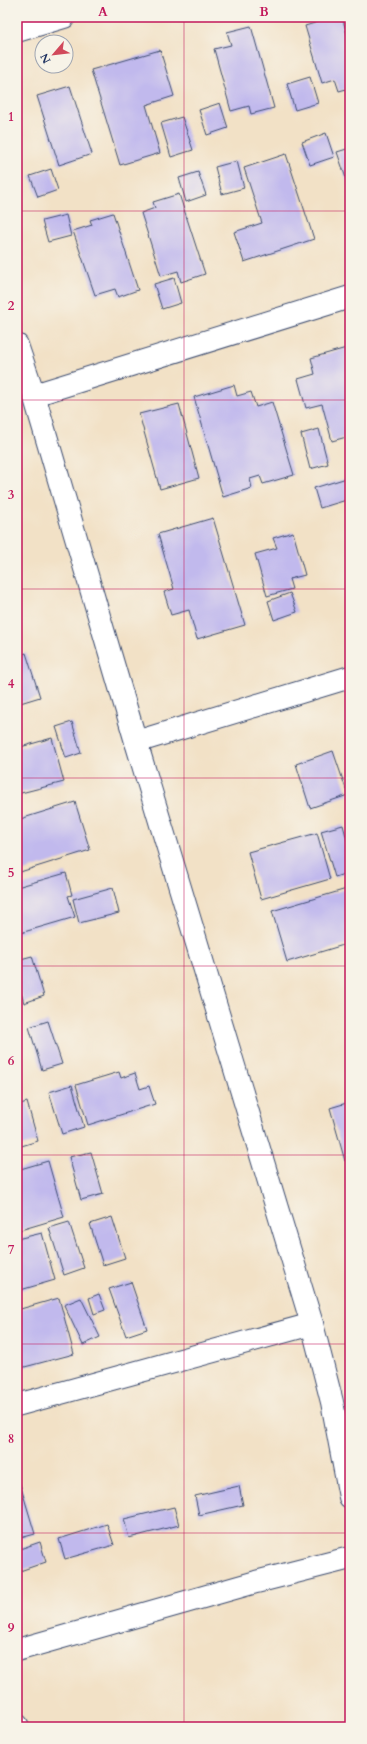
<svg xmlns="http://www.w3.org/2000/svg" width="367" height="1744" viewBox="0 0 367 1744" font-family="Cardo,serif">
	<rect width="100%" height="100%" fill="#f7f3e8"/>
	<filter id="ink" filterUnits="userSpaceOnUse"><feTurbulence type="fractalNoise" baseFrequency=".025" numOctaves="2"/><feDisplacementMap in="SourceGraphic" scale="8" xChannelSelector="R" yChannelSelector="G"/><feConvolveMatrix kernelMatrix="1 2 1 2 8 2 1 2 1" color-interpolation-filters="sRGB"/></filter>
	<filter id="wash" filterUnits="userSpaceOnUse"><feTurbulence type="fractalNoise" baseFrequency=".012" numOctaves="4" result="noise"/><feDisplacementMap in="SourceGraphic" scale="16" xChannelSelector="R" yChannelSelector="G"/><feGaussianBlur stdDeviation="0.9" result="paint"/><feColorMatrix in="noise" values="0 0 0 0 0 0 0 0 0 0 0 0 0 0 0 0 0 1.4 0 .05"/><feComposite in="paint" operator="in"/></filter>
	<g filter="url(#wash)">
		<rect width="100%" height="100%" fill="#f2e1c6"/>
		<g id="blocks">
			<g fill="#c1b9ed">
				<path d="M317,17h25l8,27v44l-11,3 -4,-12 -13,4 -17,-57 13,-4z"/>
				<path d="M251,26l23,82 -23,6 -2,-8 -18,5 -17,-62 17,-4 -4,-13z"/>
				<path d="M160,50l14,46 -28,9 14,48 -40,12 -29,-95z"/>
				<path d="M310,77l8,26 -23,7 -8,-26z"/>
				<path d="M70,86l22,68 -33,11 -22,-69z"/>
				<path d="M220,103l8,25 -21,7 -8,-25z"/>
				<path d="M182,117l11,33 -22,7 -10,-34z"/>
				<path d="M326,133l8,24 -24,8 -8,-23z"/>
				<path d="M350,148v42l-13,-38z"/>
				<path d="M286,154l28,85 -70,23 -10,-30 28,-9 -18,-55z"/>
				<path d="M237,161l7,27 -22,6 -7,-27z"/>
				<path d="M51,169l7,21 -20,7 -8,-21z"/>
				<path d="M198,172l8,23 -20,7 -7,-24z"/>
				<path d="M179,194l26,80 -24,8 -3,-11 -17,5 -20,-63 14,-5 -2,-6z"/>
				<path d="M113,213l25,77 -20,7 -3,-8 -20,6 -22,-64 19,-6 -2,-5z"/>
				<path d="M66,215l5,21 -23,6 -6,-21z"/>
				<path d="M174,278l7,25 -19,6 -8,-25z"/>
				<path d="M350,347v89l-18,5 -10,-37 -16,4 -8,-29 17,-5 -4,-16z"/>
				<path d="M234,385l3,11 14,-4 5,15 16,-5 22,73 -31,9 -3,-8 -10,3 2,9 -29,9 -29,-100z"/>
				<path d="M179,404l20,74 -39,11 -21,-75z"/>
				<path d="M319,429l9,35 -18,5 -9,-35z"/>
				<path d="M350,477v22l-30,9 -6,-20z"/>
				<path d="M213,518l32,107 -48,14 -8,-29 -18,5 -7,-23 10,-3 -16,-55z"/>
				<path d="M293,532l12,43 -16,4 3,10 -25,7 -12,-42 22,-6 -4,-10z"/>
				<path d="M290,593l7,19 -23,8 -6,-19z"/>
				<path d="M26,653l14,44 -23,7v-48z"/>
				<path d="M72,722l9,31 -15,5 -10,-31z"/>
				<path d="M52,738l12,44 -47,12v-46z"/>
				<path d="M333,751l15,44 -38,13 -14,-44z"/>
				<path d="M75,802l15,48 -73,23v-53z"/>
				<path d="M343,825l7,26v21l-15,5 -14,-46z"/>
				<path d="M317,833l13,46 -69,20 -13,-47z"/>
				<path d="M66,873l6,22 -4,1 7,21 -58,17v-47z"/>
				<path d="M113,888l6,25 -40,10 -6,-24z"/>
				<path d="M350,888v55l-63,19 -15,-51z"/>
				<path d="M32,956l12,40 -20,7 -7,-24v-19z"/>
				<path d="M48,1021l14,43 -20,6 -13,-43z"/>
				<path d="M119,1072l2,6 14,-5 5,16 9,-3 6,18 -67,21 -12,-40z"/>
				<path d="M72,1085l12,42 -22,7 -13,-42z"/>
				<path d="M27,1102l11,39 -20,6 -1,-42z"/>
				<path d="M350,1102v58l-5,1 -15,-53z"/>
				<path d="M91,1152l12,42 -22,6 -12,-43z"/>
				<path d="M48,1161l16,56 -47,14v-61z"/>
				<path d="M112,1217l13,41 -22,7 -13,-41z"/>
				<path d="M69,1222l15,46 -20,7 -15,-47z"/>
				<path d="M42,1233l13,47 -38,11v-52z"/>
				<path d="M131,1282l16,47 -21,7 -17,-47z"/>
				<path d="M99,1294l6,16 -11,4 -5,-16z"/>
				<path d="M59,1298l15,56 -57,15v-59z"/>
				<path d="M81,1298l19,39 -17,8 -19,-40z"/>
				<path d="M17,1474l18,60 -18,5z"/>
				<path d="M239,1486l4,19 -44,10 -4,-19z"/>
				<path d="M174,1507l5,18 -50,13 -5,-19z"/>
				<path d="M107,1524l7,21 -49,14 -6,-20z"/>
				<path d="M40,1542l6,20 -29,10v-22z"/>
			</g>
		</g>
	</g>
	<g filter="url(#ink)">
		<use href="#blocks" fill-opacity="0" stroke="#3b4a6e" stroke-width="1"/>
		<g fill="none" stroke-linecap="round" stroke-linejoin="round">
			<defs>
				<g id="minor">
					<path d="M17,31l47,-14"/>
					<path d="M17,345l17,50 102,347 176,582 20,78 18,95"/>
					<path d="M34,395l316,-98"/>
					<path d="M136,742l214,-65"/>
					<path d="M17,1405l295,-81"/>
					<path d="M17,1650l239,-68 94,-24"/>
					<path d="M17,1725v2"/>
				</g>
			</defs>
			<use href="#minor" stroke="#3b4a6e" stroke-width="24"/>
			<use href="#minor" stroke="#fff" stroke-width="22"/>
		</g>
	</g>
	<path fill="none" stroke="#c2185b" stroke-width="1" stroke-opacity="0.55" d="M184,17v1710M17,211h333M17,400h333M17,589h333M17,778h333M17,966h333M17,1155h333M17,1344h333M17,1533h333"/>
	<rect width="367" height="1744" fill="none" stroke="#f7f3e8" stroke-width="44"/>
	<g transform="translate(54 54) rotate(242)"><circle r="19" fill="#f7f3e8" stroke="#9fa5b1"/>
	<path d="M0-3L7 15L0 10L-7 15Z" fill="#d1495b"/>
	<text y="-6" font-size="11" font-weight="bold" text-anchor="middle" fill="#1b2f5e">N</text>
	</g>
	<rect x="22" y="22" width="323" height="1700" fill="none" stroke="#c2185b" stroke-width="1.5"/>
	<g font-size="13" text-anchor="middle" font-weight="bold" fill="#c2185b">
		<text x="103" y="16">A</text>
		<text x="264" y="16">B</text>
		<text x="11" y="121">1</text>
		<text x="11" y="310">2</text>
		<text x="11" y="499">3</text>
		<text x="11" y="688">4</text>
		<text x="11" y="877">5</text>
		<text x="11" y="1065">6</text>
		<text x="11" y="1254">7</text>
		<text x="11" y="1443">8</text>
		<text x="11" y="1632">9</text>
	</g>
</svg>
